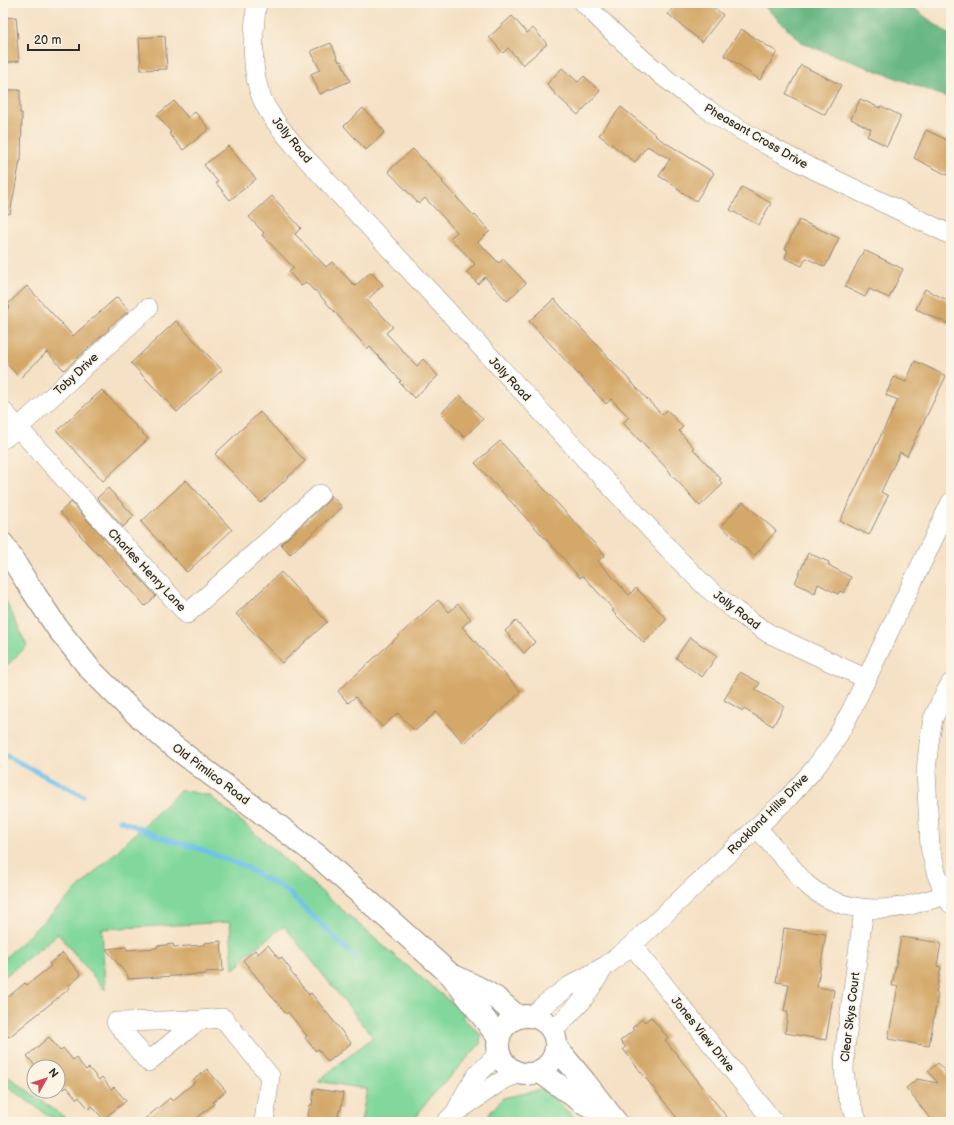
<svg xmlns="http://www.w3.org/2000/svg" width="954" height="1125" viewBox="0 0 954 1125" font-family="'Balsamiq Sans',sans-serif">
	<rect width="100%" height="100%" fill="#fcf5e5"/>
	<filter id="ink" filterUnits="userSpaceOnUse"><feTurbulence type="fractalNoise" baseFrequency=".025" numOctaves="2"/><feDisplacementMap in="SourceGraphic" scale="8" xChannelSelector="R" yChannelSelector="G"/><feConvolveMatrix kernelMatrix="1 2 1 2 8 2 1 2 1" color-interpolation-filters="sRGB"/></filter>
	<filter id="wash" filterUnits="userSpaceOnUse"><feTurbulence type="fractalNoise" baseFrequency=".012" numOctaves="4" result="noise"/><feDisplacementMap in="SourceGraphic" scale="16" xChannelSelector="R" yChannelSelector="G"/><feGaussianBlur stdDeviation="0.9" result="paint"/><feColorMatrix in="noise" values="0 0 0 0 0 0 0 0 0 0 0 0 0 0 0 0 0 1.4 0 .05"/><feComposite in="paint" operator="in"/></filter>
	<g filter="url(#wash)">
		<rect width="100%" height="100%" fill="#f5e1c5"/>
		<g fill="#82d89c" stroke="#568264">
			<path d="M3,595l24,51 -24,23z"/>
			<path d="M181,790l29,6 38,31 140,123 77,64 -3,3 19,18 -1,9 -11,12 -40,43 -17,23h-51l6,-33 -49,-8 55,-44 -89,-111 -43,33v5l-8,5 -3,-47 -128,7 3,61 -47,-56 -55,44v-18z"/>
			<path d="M3,1073l68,49h-14l-54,-39z"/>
			<path d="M544,1089l35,33h-97l21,-24z"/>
		</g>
		<path fill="#69b884" stroke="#4a7258" d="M761,3h146l44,33v63l-41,-16 -106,-39z"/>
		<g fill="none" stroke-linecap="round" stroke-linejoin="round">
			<g stroke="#70c1ec" stroke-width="5">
				<path d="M3,754l80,42"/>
				<path d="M120,820l42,18 32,9 48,18 45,26 69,67"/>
			</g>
		</g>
		<g id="blocks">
			<g fill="#d4a869">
				<path d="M677,3h31l15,12 -21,27 -34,-28z"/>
				<path d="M512,16l15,17 6,-5 14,16 -24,21 -15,-17 -5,5 -14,-16z"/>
				<path d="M16,17l2,22h-1l2,22 -16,2v-45z"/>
				<path d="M741,29l36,23 -17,28 -18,-12v-1l-18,-12z"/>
				<path d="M165,36l2,33 -26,1 -2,-32z"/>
				<path d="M331,43l8,19 2,-1 9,20 -30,13 -9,-20 9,-4 -9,-19z"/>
				<path d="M801,65l40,20 -16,30 -39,-21z"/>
				<path d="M562,68l16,14 6,-6 16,15 -22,24 -22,-20 -9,-11z"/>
				<path d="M3,90h17v23h2l-1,48h-1l-10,53 -7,-1z"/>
				<path d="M860,99l20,9 1,-2 20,10 -14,30 -20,-10 4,-7 -20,-10z"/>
				<path d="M174,101l14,17 7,-6 14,17 -26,21 -14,-17 2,-1 -14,-17z"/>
				<path d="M621,107l35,28 -1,1 59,37 -18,28 -19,-12 1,-1 -19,-12 11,-17 -23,-13 -12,16 -36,-27z"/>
				<path d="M363,108l22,24 -19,18 -22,-24z"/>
				<path d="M926,130l25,12v35l-37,-19z"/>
				<path d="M228,146l28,33 -26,21 -14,-17 2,-1 -14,-17z"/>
				<path d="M413,149l30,32 -1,1 32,34 1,-1 15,16 -12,11 21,21 4,-4 23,24 -19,18 -22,-24 -7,7 -11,-12 8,-8 -25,-26 7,-6 -32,-34 -6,6 -31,-33z"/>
				<path d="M742,187l29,16 -12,22 -29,-15z"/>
				<path d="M272,196l29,32 -6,6 31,33 6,-5 23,24 16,-14 12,13 -16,15 26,27 -7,6 31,33 6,-7 15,17 -24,22 -15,-16 2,-1 -31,-34 -2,2 -53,-59 -1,1 -8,-9 -5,4 -12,-14 5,-4 -32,-33 2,-2 -15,-16z"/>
				<path d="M799,220l40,18 -14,29 -19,-9 -4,8 -17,-8 3,-8 -3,-1z"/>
				<path d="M864,250l39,19 -14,29 -20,-9 -4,8 -20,-10z"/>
				<path d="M27,286l46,50 44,-39 12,14 -21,17 1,1 -45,41 -17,-18 -27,26 -17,-18v-47l7,-6 -2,-3z"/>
				<path d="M925,289l26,13v23l-35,-16z"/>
				<path d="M554,299l108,116 5,-5 16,17 -4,4 15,17 -1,1 28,30 -2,1 4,4 -23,22 -30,-33h1l-48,-50 6,-6 -18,-18 -5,5 -77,-83z"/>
				<path d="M176,321l46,49 -45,42 -46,-49z"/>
				<path d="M915,361l31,15 -39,80 -7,-4 -19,40 7,4 -19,39 -29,-14 57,-119 1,-2 -12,-5 8,-18 12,5z"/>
				<path d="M102,390l46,49 -45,42 -46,-50z"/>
				<path d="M460,395l23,24 -19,18 -23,-24z"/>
				<path d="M260,412l45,49 -44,42 -46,-49z"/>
				<path d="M500,441l105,114 -7,6 31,34 7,-7 31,31 -23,24 -32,-32 2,-1 -31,-34 -3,2 -14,-16v-1l-91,-98z"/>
				<path d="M186,480l46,50 -45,42 -46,-50z"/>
				<path d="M108,488l26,28 -11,11 -26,-29z"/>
				<path d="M331,495l11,12 -52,47 -9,-10 46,-42 3,-4z"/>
				<path d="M71,502l85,94 -11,10 -17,-20 -1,1 -28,-33 -1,1 -11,-12 -27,-31z"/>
				<path d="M743,502l33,29 -22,25 -33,-30z"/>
				<path d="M808,553l21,9 -1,3 23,12 -7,16 -4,-2 -2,3 -20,-10 -3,9 -20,-10z"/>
				<path d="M281,572l46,50 -45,41 -46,-49z"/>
				<path d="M438,600l11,12 9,-8 13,15 -9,8 59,65 -57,51 -28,-31 -21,19 -17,-18 -16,14 -27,-30 -7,6 -10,-12z"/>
				<path d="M516,621l19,21 -11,11 -19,-22z"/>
				<path d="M690,637l27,19 -15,21 -26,-19z"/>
				<path d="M740,672l20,11 -5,7 29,16 -11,20 -29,-17 -1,2 -19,-11z"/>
				<path d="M784,928l42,6 -9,53 17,3 -8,50 -41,-7 3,-22h-4l5,-27 -13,-2z"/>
				<path d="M901,937l40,6 -4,23 4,1 -5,26h2l-9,53 -41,-7 10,-53h-6z"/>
				<path d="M221,941l2,30 -17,1v2l-78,5v-3l-22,-27 20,-2 1,3 30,-2v-2l16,-2 1,3 30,-2v-2z"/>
				<path d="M268,945l11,14 2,-2 10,13 -1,1 19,24 2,-2 40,50 -23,19 -10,-13 -2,2 -11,-13 2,-2 -19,-24 -2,2 -43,-54 12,-10 3,4z"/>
				<path d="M63,953l18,22 -13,11 2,2 -61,49 -6,-7v-29l22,-18 2,2 24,-19 -2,-2z"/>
				<path d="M651,1017l17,21 -3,2 66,82h-51l-57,-73 3,-2 -6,-6 14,-11 -2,-2 10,-9 3,3z"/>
				<path d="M49,1037l11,14 3,-3 10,12 3,-2 10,12 3,-2 10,12 3,-3 9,12 3,-2 12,14 -23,18 -11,-13 -3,3 -10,-12 -2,2 -10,-12 -3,2 -6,-7v-15h-22l-9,-11z"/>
				<path d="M938,1063l13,16v37l-8,6h-10l-27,-34 11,-9 21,4 -10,-12z"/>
				<path d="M207,1069l19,22 -13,11 1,2 -22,18h-51l29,-24 2,3 23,-19 -2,-2z"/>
				<path d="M314,1089l29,4 -2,17h-2l-2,12 -30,-1 3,-16h2z"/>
			</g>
		</g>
	</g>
	<g filter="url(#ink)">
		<use href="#blocks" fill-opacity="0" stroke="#908678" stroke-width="1"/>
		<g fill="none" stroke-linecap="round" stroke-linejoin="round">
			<defs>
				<g id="minor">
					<path d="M258,3l-2,5c-3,30 -6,65 7,93 9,19 23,34 36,50l380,409 27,27 30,24 32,22 99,46"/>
					<path d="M584,3c39,41 82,79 129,110 75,48 158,83 238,122"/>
					<path d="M3,411l184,203 133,-120"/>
					<path d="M3,439l15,-11 130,-120"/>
					<path d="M951,683l-8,14 -10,22 -4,24 -3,28 4,76 6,25 9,23 6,9"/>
					<path d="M757,827c10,13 21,25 32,37 5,6 10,13 16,19 33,30 79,31 120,18 9,-2 18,-5 26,-9"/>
					<path d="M632,945l142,177"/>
					<path d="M532,1016l13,-12 23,-17 39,-22 25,-20 157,-148 26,-29 20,-27 16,-30 100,-209"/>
					<path d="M199,1020l-51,42 -32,-40 83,-2 24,-2 47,58 -6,46"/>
					<path d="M553,1031l29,-30 21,-32"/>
					<path d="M457,1111l17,-11 24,-17 9,-5 14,-5"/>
					<path d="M446,1122l9,-9 11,-21 11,-17 22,-22"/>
					<path d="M858,1122l-11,-28 -3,-23 1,-23 19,-139"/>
				</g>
				<g id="tertiary">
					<path d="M3,544l23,37 32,48 32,40 36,36 42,37 149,113 134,120 48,63"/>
					<path d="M454,976l25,12 17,10 22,19"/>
					<circle cx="527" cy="1045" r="29"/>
					<path d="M556,1047l29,35 31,40"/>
					<path d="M539,1071l43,31 23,12"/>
				</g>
			</defs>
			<use href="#minor" stroke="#908678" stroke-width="20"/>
			<use href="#tertiary" stroke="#908678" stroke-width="24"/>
			<path stroke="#908678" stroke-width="2.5" stroke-dasharray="3 3" stroke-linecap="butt" d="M3,518l5,8"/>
			<use href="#minor" stroke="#fff" stroke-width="19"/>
			<use href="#tertiary" stroke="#fff" stroke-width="22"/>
		</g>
	</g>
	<g text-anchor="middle" stroke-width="3" stroke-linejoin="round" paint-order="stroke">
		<g font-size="12" fill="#2b2b2b" stroke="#fcf5e5">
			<text transform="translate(756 136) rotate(30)" y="4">Pheasant Cross Drive</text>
			<text transform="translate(292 140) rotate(51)" y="4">Jolly Road</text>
			<text transform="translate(76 374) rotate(-43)" y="4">Toby Drive</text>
			<text transform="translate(510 379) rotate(47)" y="4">Jolly Road</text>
			<text transform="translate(147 570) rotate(47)" y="4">Charles Henry Lane</text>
			<text transform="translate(737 610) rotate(37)" y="4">Jolly Road</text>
			<text transform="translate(211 774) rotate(37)" y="4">Old Pimlico Road</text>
			<text transform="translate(768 814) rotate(-45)" y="4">Rockland Hills Drive</text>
			<text transform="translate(850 1017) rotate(-83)" y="4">Clear Skys Court</text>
			<text transform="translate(703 1034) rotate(51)" y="4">Jones View Drive</text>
		</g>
	</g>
	<rect width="954" height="1125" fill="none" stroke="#fcf5e5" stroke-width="16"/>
	<g transform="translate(46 1079) rotate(51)"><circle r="19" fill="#fcf5e5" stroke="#a8a49b"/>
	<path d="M0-3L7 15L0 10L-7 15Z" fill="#d1495b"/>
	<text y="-6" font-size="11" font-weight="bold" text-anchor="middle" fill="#2b2b2b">N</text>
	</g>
	<path d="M28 44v6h51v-6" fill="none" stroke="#2b2b2b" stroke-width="2"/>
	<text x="34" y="44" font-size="12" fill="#2b2b2b" stroke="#fcf5e5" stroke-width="3" paint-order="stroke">20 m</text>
</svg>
